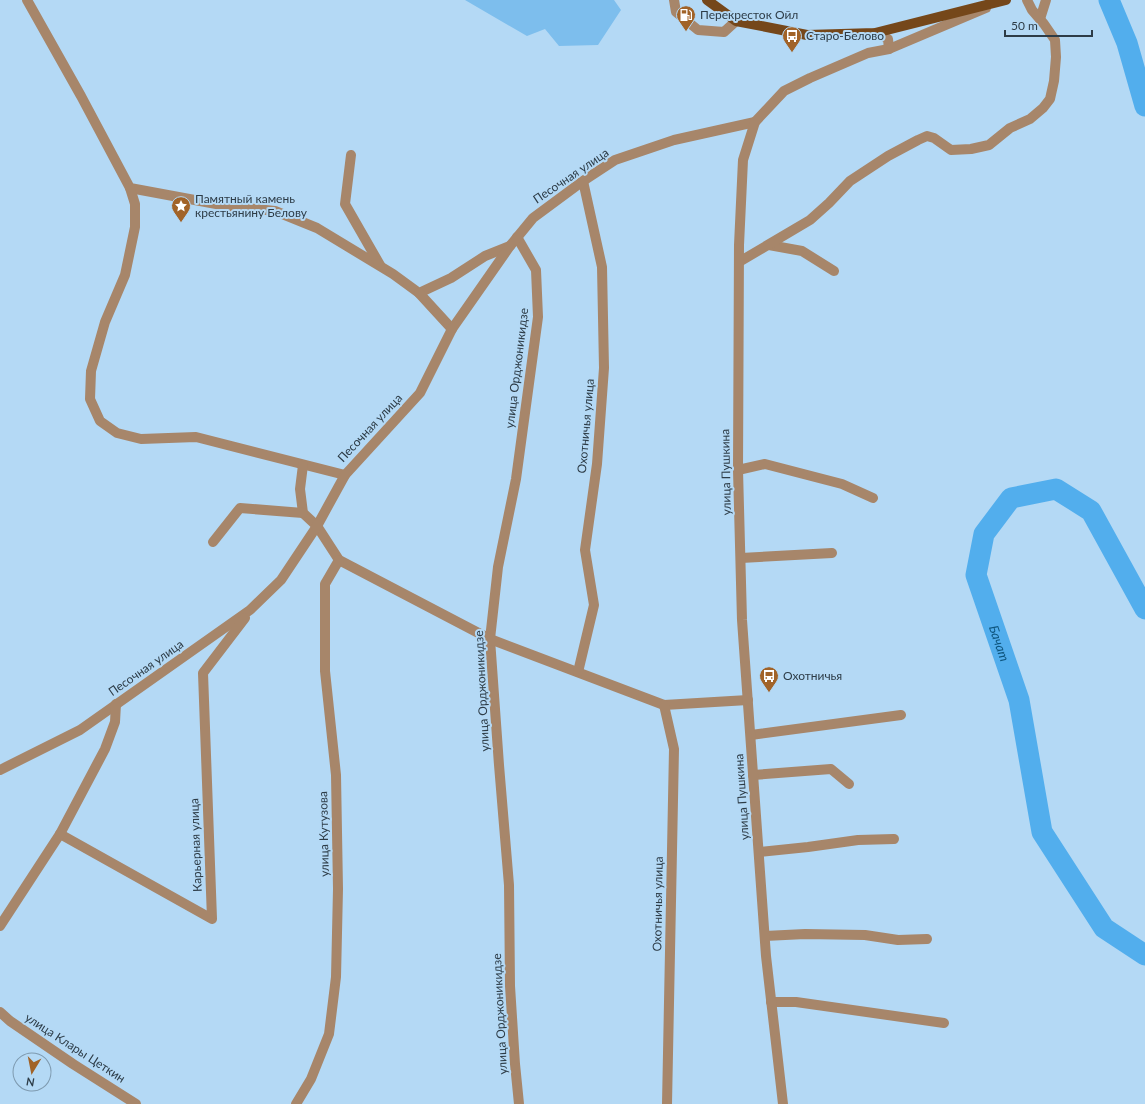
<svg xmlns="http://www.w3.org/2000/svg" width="1145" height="1104" viewBox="0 0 1145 1104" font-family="Lato,sans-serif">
	<rect width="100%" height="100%" fill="#b4d9f5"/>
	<path fill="#7dbeed" d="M465,0h149l7,10 -23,35 -39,1 -14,-17 -18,7z"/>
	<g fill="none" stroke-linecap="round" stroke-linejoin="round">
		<g stroke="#52aeed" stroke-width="21">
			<path d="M1109,0l18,43 18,63"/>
			<path id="s1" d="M1145,609l-54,-98 -35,-22 -45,9 -27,36 -8,41 43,125 23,132 62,96 41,27"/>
		</g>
		<g stroke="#a7866a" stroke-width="10">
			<path d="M27,0l54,96 49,92 97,18 48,5 42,17 76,46 26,19 32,-15 34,-22 25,-10"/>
			<path d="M674,0l2,12 22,18 26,2 12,-11"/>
			<path d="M1040,19l6,-19"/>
			<path d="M875,33l13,6 1,10"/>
			<path d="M351,155l-6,49 35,61"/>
			<path d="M130,188l5,16v23l-10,48 -20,47 -14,49 -1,28 10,22 17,12 24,6 55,-2 149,38"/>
			<path d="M517,237l19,33 2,47 -22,162 -18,88 -8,72 9,126 10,120 1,101 5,78 4,40"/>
			<path d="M769,245l33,6 32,20"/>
			<path d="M739,262l71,-42 19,-17 21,-22 38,-25 30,-16 9,-4 7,2 17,12 20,-1 18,-4 21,-17 20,-9 13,-11 7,-9 4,-18 2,-24 -1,-17 -11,-16 -12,-14 -5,-10"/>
			<path d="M419,293l33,36"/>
			<path d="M303,465l-3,24 3,24 14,13 22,34 151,79 174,66 84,-5"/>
			<path d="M738,470l27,-6 77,20 31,14"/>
			<path d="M213,542l27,-34 63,5"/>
			<path d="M741,558l91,-5"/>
			<path d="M578,672l16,-67 -9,-55 12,-86 7,-96 -2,-101 -19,-86"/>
			<path d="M664,705l10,44 -7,355"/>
			<path d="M751,735l150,-20"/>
			<path d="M0,770l80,-40 170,-120 31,-30 36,-54 28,-51 75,-82 32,-64 58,-83 23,-28 50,-37 32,-21 59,-20 81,-18"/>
			<path d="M753,775l78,-6 18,15"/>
			<path d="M60,834l152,85 -9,-246 42,-55"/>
			<path d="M759,852l49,-5 50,-7 36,-1"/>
			<path d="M0,926l60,-92 45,-85 10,-27 1,-18"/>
			<path d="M765,936l40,-2 60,1 33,5 29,-1"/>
			<path d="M771,1002h25l148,21"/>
			<path d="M0,1012l10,9 63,43 63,40"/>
			<path d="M296,1104l15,-25 18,-45 7,-57 2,-88 -2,-114 -11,-104v-87l14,-24"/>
			<path d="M783,1104l-17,-148 -24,-336 -4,-150 1,-225 4,-85 12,-38 29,-31 26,-13 58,-25 21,-4 97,-41"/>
		</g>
		<path stroke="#75471a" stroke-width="10" d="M707,0l29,21 71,14 68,-2 131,-33"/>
	</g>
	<defs>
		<symbol id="fuel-pin" viewBox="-11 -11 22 30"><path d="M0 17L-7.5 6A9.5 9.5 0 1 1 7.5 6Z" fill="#a16328" stroke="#b4d9f5"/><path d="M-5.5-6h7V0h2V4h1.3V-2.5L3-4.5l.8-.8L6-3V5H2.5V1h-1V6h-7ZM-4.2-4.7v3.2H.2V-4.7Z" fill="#fff"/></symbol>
		<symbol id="bus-pin" viewBox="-11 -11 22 30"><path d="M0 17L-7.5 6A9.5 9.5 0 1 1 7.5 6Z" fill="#a16328" stroke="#b4d9f5"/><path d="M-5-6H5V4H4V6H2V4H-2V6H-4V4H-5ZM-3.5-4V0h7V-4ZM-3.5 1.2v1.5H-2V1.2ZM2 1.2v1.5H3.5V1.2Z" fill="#fff"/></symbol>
		<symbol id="sight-pin" viewBox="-11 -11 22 30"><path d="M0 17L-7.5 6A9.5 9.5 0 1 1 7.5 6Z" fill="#a16328" stroke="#b4d9f5"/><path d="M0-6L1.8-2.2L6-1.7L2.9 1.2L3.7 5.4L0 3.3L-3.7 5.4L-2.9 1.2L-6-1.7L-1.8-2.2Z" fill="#fff"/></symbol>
	</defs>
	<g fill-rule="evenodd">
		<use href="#fuel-pin" x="675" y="4" width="22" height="30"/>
		<use href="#bus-pin" x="781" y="25" width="22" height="30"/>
		<use href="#sight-pin" x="170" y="195" width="22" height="30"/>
		<use href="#bus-pin" x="758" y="665" width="22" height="30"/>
	</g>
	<g text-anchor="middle" stroke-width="4" stroke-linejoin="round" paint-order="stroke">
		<g font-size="12" fill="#2d3c47" stroke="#b4d9f5" text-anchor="start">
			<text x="700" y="19">Перекресток Ойл</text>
			<text x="806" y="40">Старо-Белово</text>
			<text x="195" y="203">Памятный камень<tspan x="195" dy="14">крестьянину Белову</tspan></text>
			<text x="783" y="680">Охотничья</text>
		</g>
		<g font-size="12" fill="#2d3c47" stroke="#b4d9f5">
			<text transform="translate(571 176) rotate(-34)" y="4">Песочная улица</text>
			<text transform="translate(517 368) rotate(-83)" y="4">улица Орджоникидзе</text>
			<text transform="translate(586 426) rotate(-85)" y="4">Охотничья улица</text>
			<text transform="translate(370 428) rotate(-47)" y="4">Песочная улица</text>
			<text transform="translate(726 472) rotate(-91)" y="4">улица Пушкина</text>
			<text transform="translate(146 668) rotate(-35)" y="4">Песочная улица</text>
			<text transform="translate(482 691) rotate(-93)" y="4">улица Орджоникидзе</text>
			<text transform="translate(742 797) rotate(-94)" y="4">улица Пушкина</text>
			<text transform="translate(324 834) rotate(-91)" y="4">улица Кутузова</text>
			<text transform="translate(196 845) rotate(-92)" y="4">Карьерная улица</text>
			<text transform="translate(658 904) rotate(-89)" y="4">Охотничья улица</text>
			<text transform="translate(500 1014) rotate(-93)" y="4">улица Орджоникидзе</text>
			<text transform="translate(75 1048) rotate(33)" y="4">улица Клары Цеткин</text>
		</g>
		<g font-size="13" font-style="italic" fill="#0e557e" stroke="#b4d9f5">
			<text dy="5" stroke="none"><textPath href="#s1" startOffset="358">Бачат</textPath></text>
		</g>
	</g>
	<g transform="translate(32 1072) rotate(190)"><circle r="19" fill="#b4d9f5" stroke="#7e9aaf"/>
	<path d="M0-3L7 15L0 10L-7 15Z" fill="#a16328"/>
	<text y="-6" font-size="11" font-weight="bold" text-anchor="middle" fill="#2d3c47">N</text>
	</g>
	<path d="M1005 30v6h87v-6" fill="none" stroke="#2d3c47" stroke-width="2"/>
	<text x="1011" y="30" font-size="12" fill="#2d3c47" stroke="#b4d9f5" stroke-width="3" paint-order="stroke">50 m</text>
</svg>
